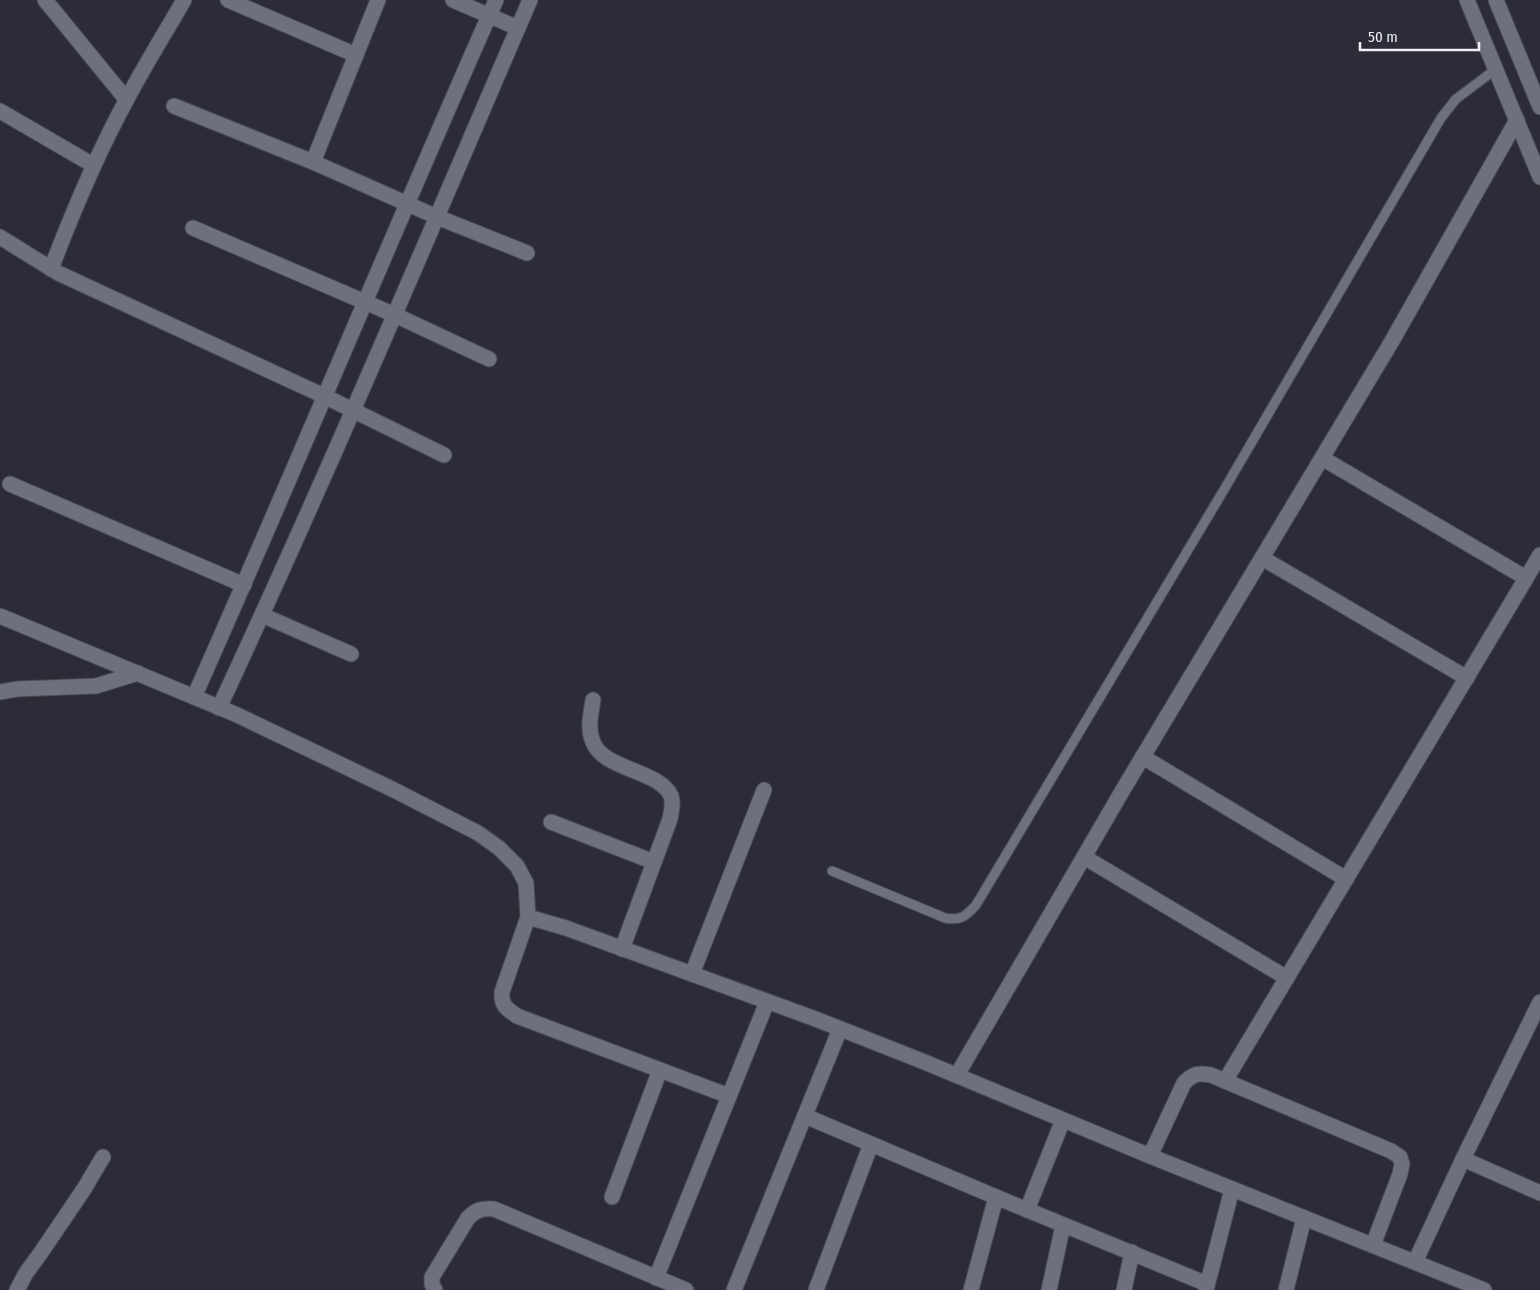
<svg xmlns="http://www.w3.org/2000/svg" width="1540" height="1290" viewBox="0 0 1540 1290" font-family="'Fira Sans Condensed',sans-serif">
	<rect width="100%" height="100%" fill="#2b2c38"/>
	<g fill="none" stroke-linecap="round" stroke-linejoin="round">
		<defs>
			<path id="lane" d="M832,871l113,47c16,3 21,-2 31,-13l249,-417 216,-370 15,-19 40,-30"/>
			<g id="street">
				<path d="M45,0l81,99"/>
				<path d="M228,0l128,55"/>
				<path d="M453,0l65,28"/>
				<path d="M174,106l139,56 124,55 90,36"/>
				<path d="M0,111l93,54"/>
				<path d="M313,162l65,-162"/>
				<path d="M193,228l202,87 94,44"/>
				<path d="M0,237l58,36 266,123 120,59"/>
				<path d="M51,269c22,-58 46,-115 76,-170 18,-34 38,-66 57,-99"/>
				<path d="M1322,458l204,120"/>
				<path d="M10,484l234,101"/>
				<path d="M1262,558l205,120"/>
				<path d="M262,615l89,39"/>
				<path d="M0,616l235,98 157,75 86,44 21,15 18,18 9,17 2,34 -26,75c-1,14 5,17 15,24l212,80"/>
				<path d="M0,692l17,-3 79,-3 42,-13"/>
				<path d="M194,697c103,-231 199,-465 302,-697"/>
				<path d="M593,700c-2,14 -6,28 0,42 10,28 67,28 78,54 3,8 0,16 -1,23l-48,130"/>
				<path d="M219,708c109,-234 209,-471 311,-708"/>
				<path d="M1143,757l203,122"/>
				<path d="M551,822l103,40"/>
				<path d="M1084,857l203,121"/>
				<path d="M528,917l38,11 247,90 109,43 228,95 334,134"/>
				<path d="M692,974l72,-184"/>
				<path d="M957,1075l167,-287 268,-447 125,-221"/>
				<path d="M1225,1081l315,-526"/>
				<path d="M805,1116l191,81 211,87"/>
				<path d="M1150,1156l34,-73c10,-10 14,-10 27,-8l180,76 9,6 2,7 -2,10 -27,71"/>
				<path d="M1463,1159l77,34"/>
				<path d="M612,1197l48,-127"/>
				<path d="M1027,1210l36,-90"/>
				<path d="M1415,1262l48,-103 77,-157"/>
				<path d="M656,1278l111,-276"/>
				<path d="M17,1290l9,-17 14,-19 44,-65 19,-32"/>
				<path d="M435,1290l-3,-6v-7l36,-59c8,-8 14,-10 26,-9l192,81"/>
				<path d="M734,1290l106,-261"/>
				<path d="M816,1290l55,-146"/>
				<path d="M971,1290l25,-93"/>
				<path d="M1049,1290l14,-65"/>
				<path d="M1124,1290l8,-38"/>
				<path d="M1206,1290l26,-101"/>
				<path d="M1286,1290l18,-72"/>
			</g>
			<g id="secondary">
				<path d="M1467,0l73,177"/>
				<path d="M1496,0l44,107"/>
			</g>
		</defs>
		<use href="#lane" stroke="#494953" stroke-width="11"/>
		<use href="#street" stroke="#494953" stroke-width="17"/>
		<use href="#secondary" stroke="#494953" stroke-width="17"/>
		<use href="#lane" stroke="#6f707f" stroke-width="9"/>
		<use href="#street" stroke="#6f707f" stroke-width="15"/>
		<use href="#secondary" stroke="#6f707f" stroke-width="15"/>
	</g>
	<path d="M1360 42v8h119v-8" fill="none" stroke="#eff0f8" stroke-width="2.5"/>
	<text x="1368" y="42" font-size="15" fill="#eff0f8" stroke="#2b2c38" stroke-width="4" paint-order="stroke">50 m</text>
</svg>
